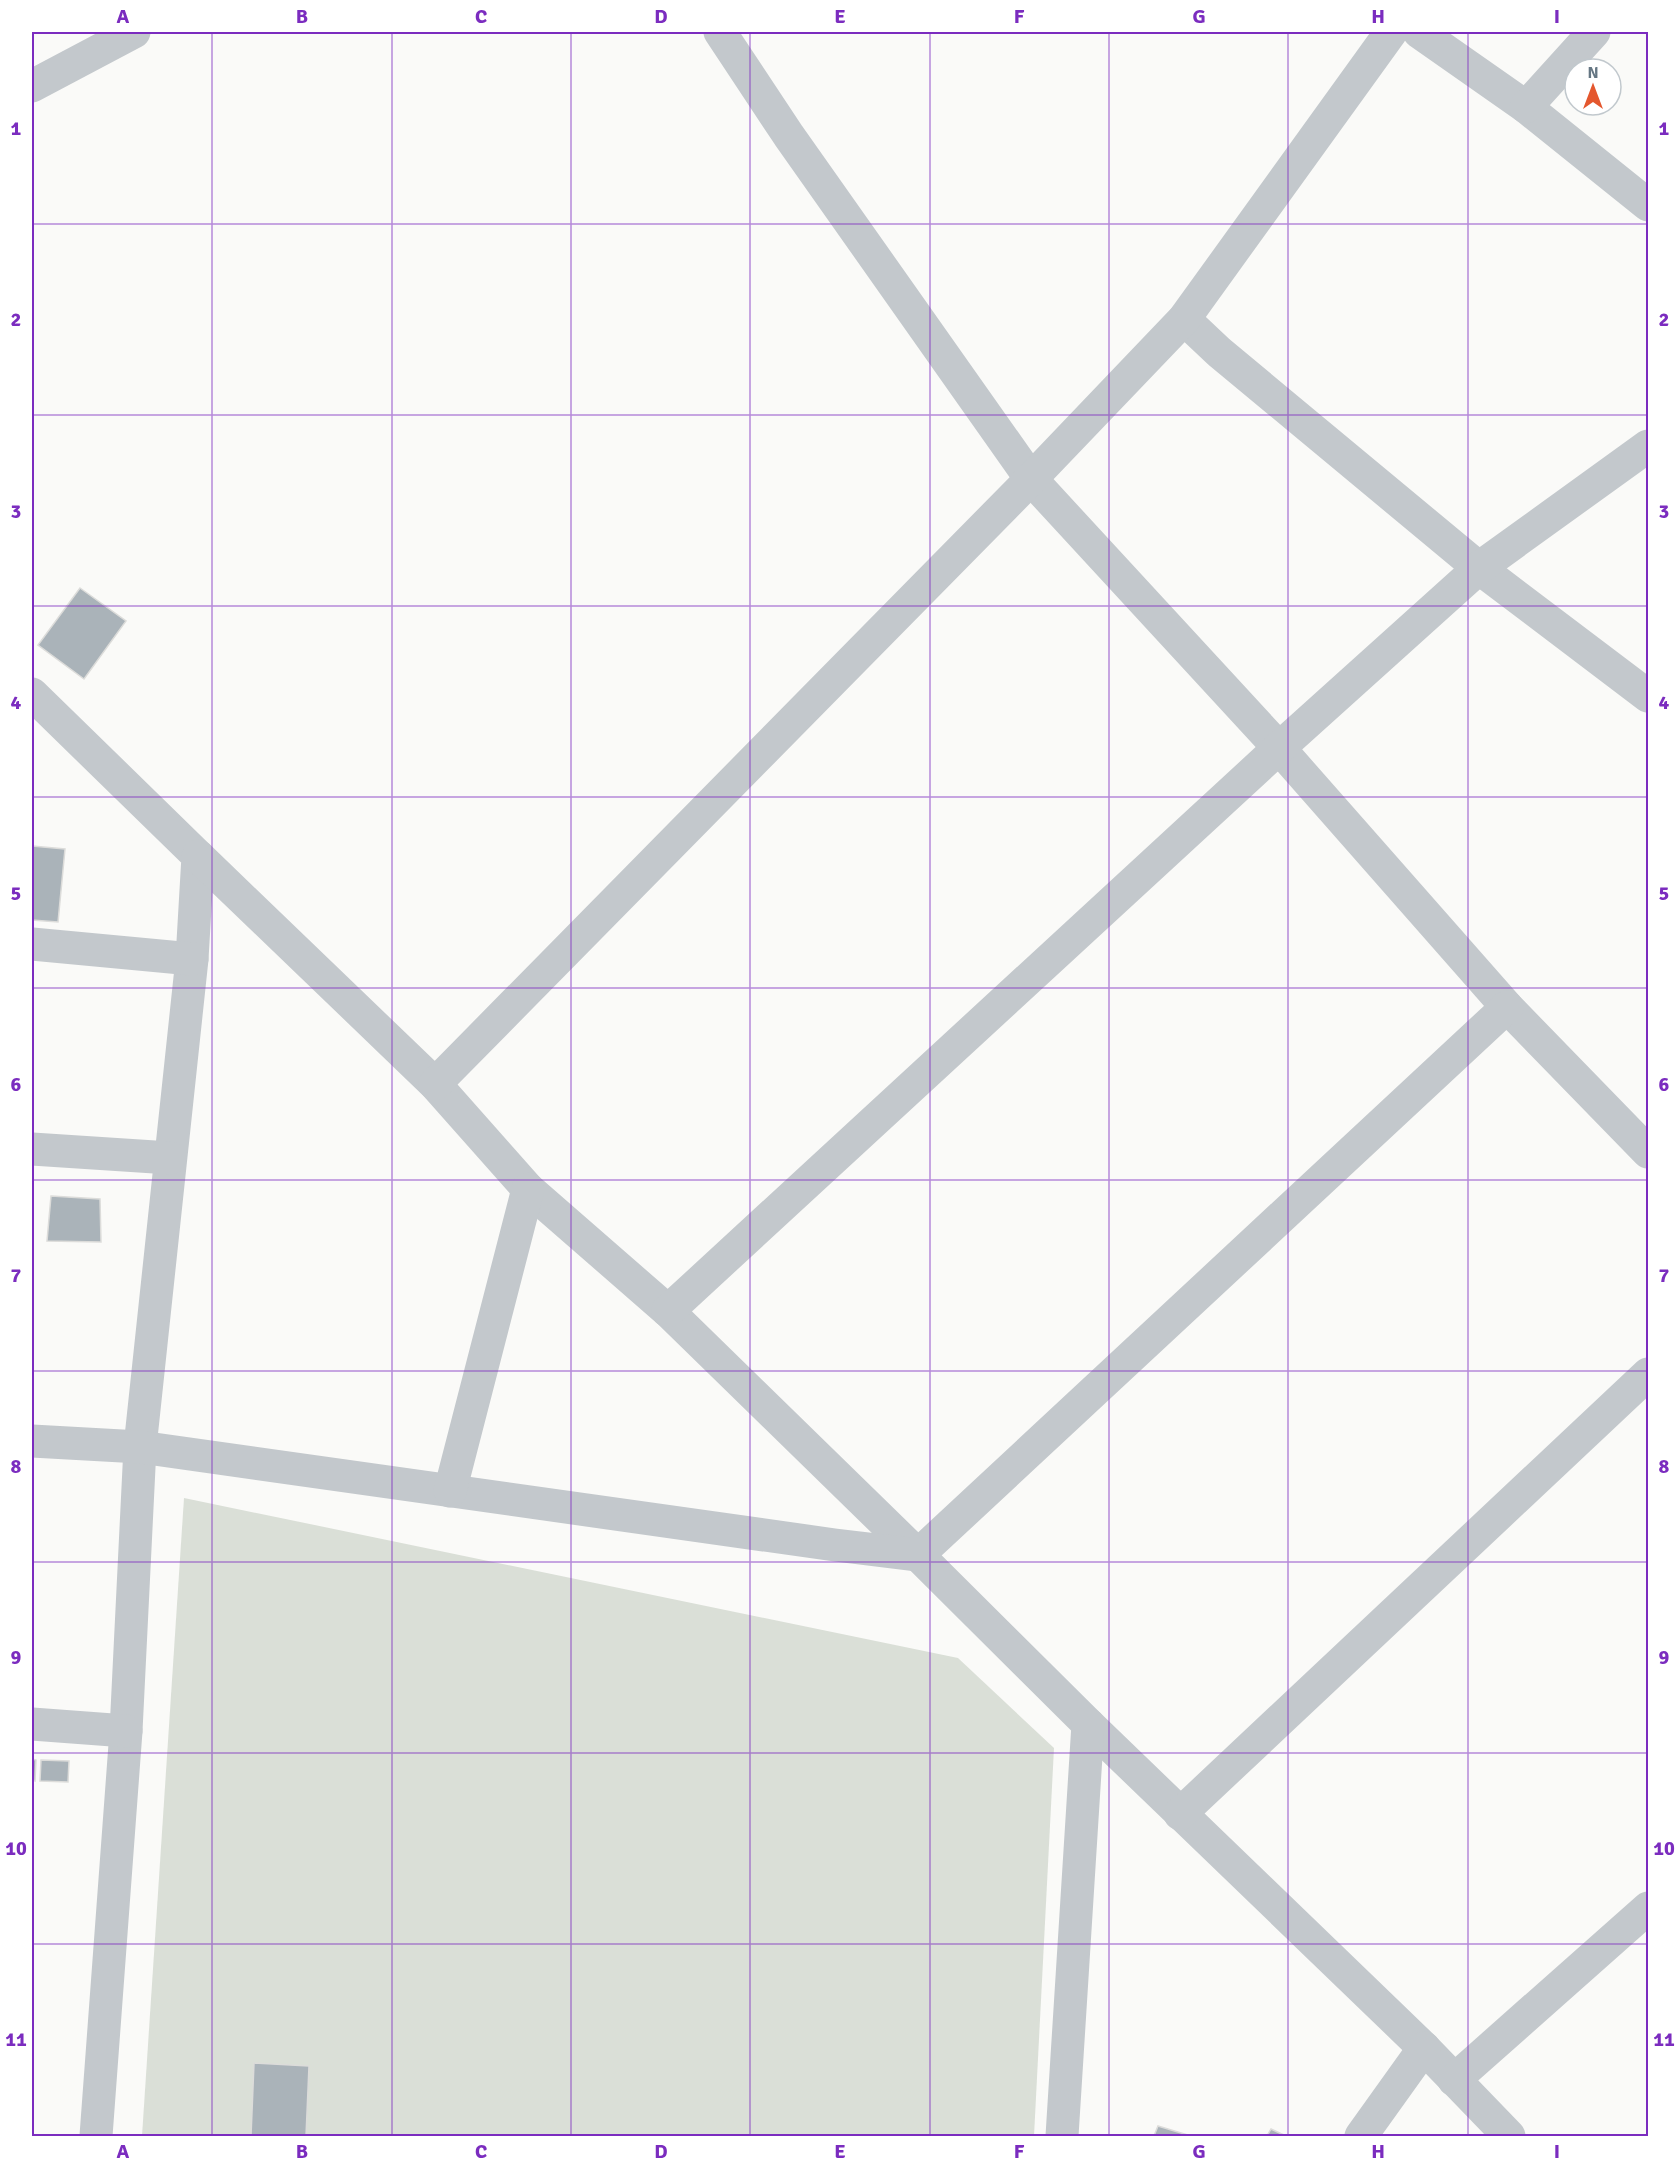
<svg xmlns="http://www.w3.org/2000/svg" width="1680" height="2168" viewBox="0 0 1680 2168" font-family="Signika,sans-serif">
	<rect width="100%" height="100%" fill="#fafaf8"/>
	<path fill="#dadfd7" d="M184,1498l774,160 96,90 -20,388h-892z"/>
	<g fill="#aab3b9" stroke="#dcdcda" stroke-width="1.5">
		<path d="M80,588l46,33 -42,58 -46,-34z"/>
		<path d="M32,846l33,3 -7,73 -26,-2z"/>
		<path d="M51,1196l49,3 1,43 -54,-1z"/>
		<path d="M32,1759l4,1 -1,21 -3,-1z"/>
		<path d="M41,1760l28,1 -1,21 -28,-1z"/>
		<path d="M254,2063l55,3 -3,70h-55z"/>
		<path d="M1158,2126l33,10h-37z"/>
		<path d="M1271,2129l15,7h-19z"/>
	</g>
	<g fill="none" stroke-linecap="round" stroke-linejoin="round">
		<g stroke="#c3c8cc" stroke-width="33">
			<path d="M720,32l69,104 242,343 248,269 228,259 141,145"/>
			<path d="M1419,32l107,75 122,98"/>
			<path d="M32,86l102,-54"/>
			<path d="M1526,107l68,-75"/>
			<path d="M1184,319l35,33 260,216 169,128"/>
			<path d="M32,694l166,162 -6,103 -52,488 -14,284 -30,405"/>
			<path d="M198,856l237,228 93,105 140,122 250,244 170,169 336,324 85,88"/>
			<path d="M32,944l160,15"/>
			<path d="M435,1084l596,-605 153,-160 207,-287"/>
			<path d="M32,1149l138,9"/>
			<path d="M668,1311l611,-563 200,-180 169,-122"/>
			<path d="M32,1441l108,6 695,98 83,10 589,-548"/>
			<path d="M450,1491l78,-302"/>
			<path d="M32,1724l94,7"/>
			<path d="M1180,1814l468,-440"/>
			<path d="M1454,2080l194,-172"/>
			<path d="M1062,2136l26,-412"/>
			<path d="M1361,2136l63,-88"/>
		</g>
	</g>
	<path fill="none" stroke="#7b2cbf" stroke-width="1.5" stroke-opacity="0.55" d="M212,32v2104M392,32v2104M571,32v2104M750,32v2104M930,32v2104M1109,32v2104M1288,32v2104M1468,32v2104M32,224h1616M32,415h1616M32,606h1616M32,797h1616M32,988h1616M32,1180h1616M32,1371h1616M32,1562h1616M32,1753h1616M32,1944h1616"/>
	<rect width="1680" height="2168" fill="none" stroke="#ffffff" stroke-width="66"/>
	<g transform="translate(1593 87)"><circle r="28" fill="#ffffff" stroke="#c1c8cd" stroke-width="1.5"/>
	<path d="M0-4.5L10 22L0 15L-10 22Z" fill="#e4572e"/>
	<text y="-9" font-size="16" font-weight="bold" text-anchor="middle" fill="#657683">N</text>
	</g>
	<rect x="33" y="33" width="1614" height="2102" fill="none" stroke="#7b2cbf" stroke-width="2"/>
	<g font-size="20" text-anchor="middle" font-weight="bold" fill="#7b2cbf">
		<text x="123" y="23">A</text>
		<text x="302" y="23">B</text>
		<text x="481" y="23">C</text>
		<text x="661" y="23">D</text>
		<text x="840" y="23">E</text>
		<text x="1019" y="23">F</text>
		<text x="1199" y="23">G</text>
		<text x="1378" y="23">H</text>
		<text x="1557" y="23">I</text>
		<text x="16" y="135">1</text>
		<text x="1664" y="135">1</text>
		<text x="16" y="326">2</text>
		<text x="1664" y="326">2</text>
		<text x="16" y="518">3</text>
		<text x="1664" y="518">3</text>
		<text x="16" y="709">4</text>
		<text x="1664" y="709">4</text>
		<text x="16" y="900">5</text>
		<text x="1664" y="900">5</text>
		<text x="16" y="1091">6</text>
		<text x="1664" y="1091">6</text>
		<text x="16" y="1282">7</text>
		<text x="1664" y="1282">7</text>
		<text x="16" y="1473">8</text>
		<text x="1664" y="1473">8</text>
		<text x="16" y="1664">9</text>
		<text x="1664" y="1664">9</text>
		<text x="16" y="1855">10</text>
		<text x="1664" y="1855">10</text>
		<text x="16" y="2046">11</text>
		<text x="1664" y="2046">11</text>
		<text x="123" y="2158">A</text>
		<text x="302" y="2158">B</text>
		<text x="481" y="2158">C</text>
		<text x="661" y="2158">D</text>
		<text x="840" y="2158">E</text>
		<text x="1019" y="2158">F</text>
		<text x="1199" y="2158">G</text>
		<text x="1378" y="2158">H</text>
		<text x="1557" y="2158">I</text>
	</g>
</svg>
